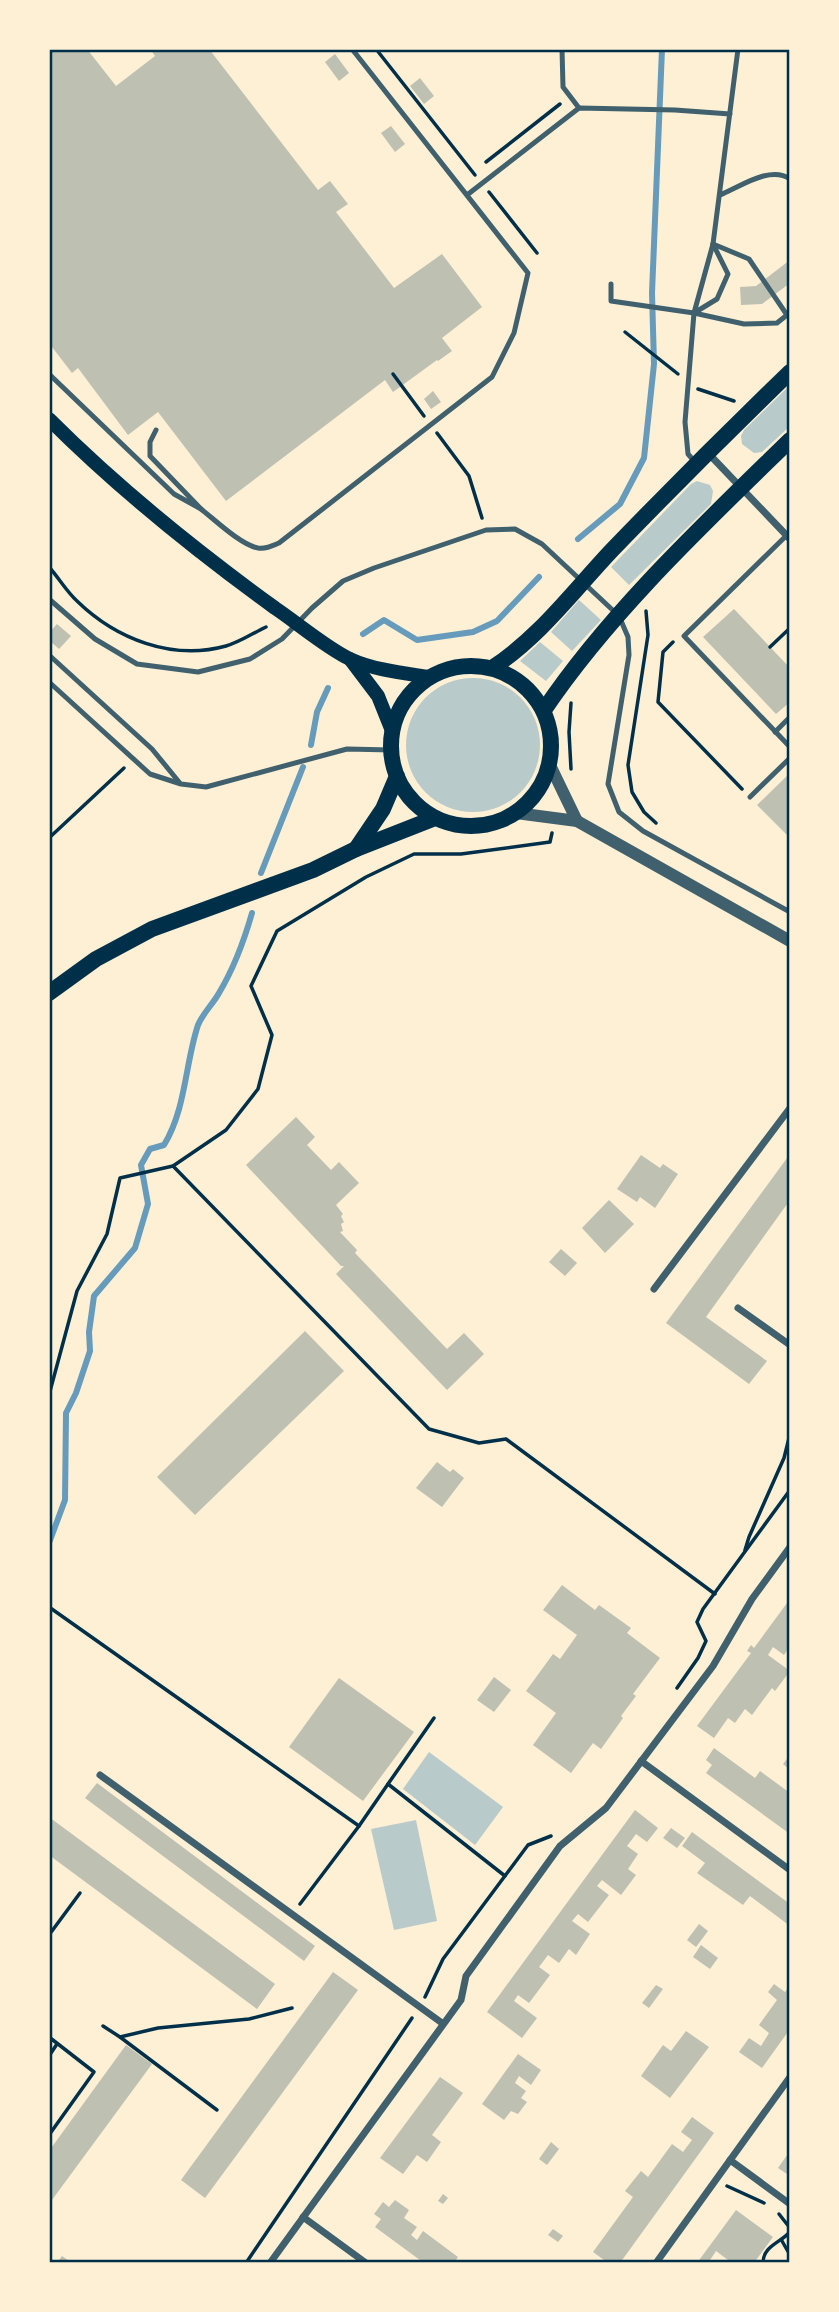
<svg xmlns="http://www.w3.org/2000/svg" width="839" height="2312" viewBox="0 0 839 2312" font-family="'Open Sans',sans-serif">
	<rect width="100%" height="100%" fill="#fdf0d5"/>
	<g fill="#b9caca">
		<path d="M790,385v41l-28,26 -8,1 -12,-9 -1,-8 3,-6z"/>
		<path d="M697,481l13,4 3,6 -2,13 -82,81 -18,-18 80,-83z"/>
		<path d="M579,600l22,20 -29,31 -21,-19z"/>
		<path d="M540,642l23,19 -17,20 -26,-20z"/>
		<circle cx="473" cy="745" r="67"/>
		<path d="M429,1752l74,55 -28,38 -72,-56z"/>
		<path d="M416,1820l21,101 -43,9 -23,-101z"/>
	</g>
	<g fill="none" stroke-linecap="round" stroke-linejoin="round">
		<g stroke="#669bbc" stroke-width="6">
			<path d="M578,539l42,-35 24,-46 10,-94 -2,-71 10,-244"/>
			<path d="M363,634l21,-14 33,20 56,-8 24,-11 42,-44"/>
			<path d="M311,745l6,-33 11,-24"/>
			<path d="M261,873l42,-106"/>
			<path d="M49,1543l16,-43 1,-87 10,-20 14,-42 -1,-19 5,-36 41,-48 13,-44 -7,-39 9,-16 14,-4c22,-36 21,-81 34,-120 5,-12 15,-21 21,-32 15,-25 25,-52 33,-80"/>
		</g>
	</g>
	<g fill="#bec0b2">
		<path d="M49,49h38l29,37 39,-30 -5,-7h59l109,141 12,-9 18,23 -12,8 58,76 48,-34 40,53 -40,31 10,13 -14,10 -1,-1 -44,32 -8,-12 -159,121 -68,-89 -30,23 -50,-67 -6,5 -20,-26 -3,2z"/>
		<path d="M335,54l14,19 -10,8 -14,-19z"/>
		<path d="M420,78l14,18 -10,8 -14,-18z"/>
		<path d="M391,126l14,18 -10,8 -14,-19z"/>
		<path d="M790,260v23l-28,21 -21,1 -1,-18 16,-1z"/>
		<path d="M433,391l8,11 -10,7 -7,-10z"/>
		<path d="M734,609l56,59v34l-14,12 -73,-77z"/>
		<path d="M57,624l14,12 -12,13 -10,-9v-7z"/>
		<path d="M790,773v65l-33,-33z"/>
		<path d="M296,1117l19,20 -8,8 24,25 8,-8 20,21 -23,22 7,9 -2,2 3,6 -3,2 2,7 -3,1 17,18 -2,3 92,96 17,-16 20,21 -37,36 -111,-116 8,-8h-3l-95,-101z"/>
		<path d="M790,1154v46l-84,117 61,44 -18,23 -83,-61z"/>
		<path d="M641,1155l19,13 3,-4 15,10 -23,34 -15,-11 -3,5 -20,-13z"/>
		<path d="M609,1200l25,24 -29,29 -23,-25z"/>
		<path d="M561,1249l16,14 -12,13 -16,-14z"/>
		<path d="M305,1331l39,40 -149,144 -38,-38z"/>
		<path d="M437,1462l13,10 3,-3 11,9 -22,29 -26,-19z"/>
		<path d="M562,1585l33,25 4,-5 32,23 -4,5 33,25 -27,36 3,2 -15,20 2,2 -22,31 -8,-6 -22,30 -38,-28 23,-32 -30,-22 27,-37 7,5 17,-24 -34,-25z"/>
		<path d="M790,1599v47l-6,9 -11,-8 -5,8 22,16 -15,20 -3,-3 -20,27 -7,-6 -10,14 -7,-5 -14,20 -17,-12 54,-73 -4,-2 4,-6 3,3z"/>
		<path d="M494,1677l17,13 -17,22 -17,-12z"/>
		<path d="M339,1678l75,54 -51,69 -74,-54z"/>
		<path d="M714,1748l41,30 5,-7 30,22v41l-84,-61 6,-8 -6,-5z"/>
		<path d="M790,1755v15l-7,-6z"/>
		<path d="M97,1783l218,163 -11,15 -219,-163z"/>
		<path d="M635,1810l23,18 -11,14 -11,-8 -9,12 11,8 -10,15 8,6 -15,20 -19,-15 -5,6 12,9 -21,27 -10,-8 -6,7 18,13 -14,21 -7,-6 -10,14 -11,-8 -9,12 11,8 -21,28 -11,-8 -4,6 23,17 -15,20 -35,-26z"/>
		<path d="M49,1817l226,167 -18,25 -208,-154z"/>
		<path d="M671,1828l14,10 -8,10 -14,-10z"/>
		<path d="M692,1832l98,72v22l-40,-30 -7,9 -46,-32 8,-10 -23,-17z"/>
		<path d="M699,1924l9,7 -12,16 -9,-7z"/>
		<path d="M701,1945l17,13 -8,11 -17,-12z"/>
		<path d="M333,1972l25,18 -153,208 -24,-18z"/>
		<path d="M774,1984l11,8 5,-7v44l-28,39 -23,-16 10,-14 12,8 8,-13 -10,-8 18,-25 -9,-8z"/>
		<path d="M656,1985l7,4 -14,19 -7,-5z"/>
		<path d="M686,2031l23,16 -39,51 -29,-22 22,-31 8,6z"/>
		<path d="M126,2045l26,19 -103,140v-53z"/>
		<path d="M518,2054l23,16 -10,15 -12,-9 -4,7 11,8 -5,7 6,4 -9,12 -7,-3 -7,9 -22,-16z"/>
		<path d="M440,2077l23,16 -31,42 9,7 -14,20 -10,-7 -14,19 -23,-16z"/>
		<path d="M692,2117l22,16 -94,130h-18l2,-3 -11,-8 40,-55 -8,-6 16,-20 7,6 24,-33 11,8 9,-12 -11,-8z"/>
		<path d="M551,2142l8,7 -12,16 -8,-6z"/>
		<path d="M790,2151v25l-12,-8z"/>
		<path d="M443,2194l5,4 -5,6 -5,-3z"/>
		<path d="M395,2200l14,10 -5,8 13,9 -6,8 6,5 6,-9 35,26 -4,6h-30l-49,-36 6,-8 -7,-5 9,-12 6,5z"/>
		<path d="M736,2210l37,27 -19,26h-22l-16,-12 -8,12h-11z"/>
		<path d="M553,2229l10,7 -5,6 -10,-7z"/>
		<path d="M62,2256l10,7h-15z"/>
	</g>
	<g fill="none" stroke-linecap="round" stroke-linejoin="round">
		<g stroke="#003049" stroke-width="3.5">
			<path d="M376,49l99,126"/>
			<path d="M486,162l74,-58"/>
			<path d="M489,192l48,61"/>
			<path d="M625,332l53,42"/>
			<path d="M393,374l31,42"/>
			<path d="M698,389l36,12"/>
			<path d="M437,433l32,43 13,42"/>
			<path d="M49,567c10,11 17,24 28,34 39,38 95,60 149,45 14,-4 27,-13 40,-19"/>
			<path d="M646,611l2,24 -20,130 4,27 12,20 12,11"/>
			<path d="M673,642l-10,10 -5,50 84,87"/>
			<path d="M770,647l20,-19"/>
			<path d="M571,769l-2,-37 2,-29"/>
			<path d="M49,838l75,-70"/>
			<path d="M173,1166l53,-36 32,-41 14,-54 -21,-49 26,-55 89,-54 48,-23h47l89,-12 2,-9"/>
			<path d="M49,1395l28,-104 30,-57 13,-56 53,-12 256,263 50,14 27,-4 209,155"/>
			<path d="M745,1550l4,-13 35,-79 6,-24"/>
			<path d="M49,1607l310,219 -59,78"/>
			<path d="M677,1688l21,-30 8,-17 -9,-19 6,-13 87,-119"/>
			<path d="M388,1784l46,-66"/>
			<path d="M359,1826l29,-42 117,92"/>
			<path d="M49,1935l31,-42"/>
			<path d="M425,1997l18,-38 85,-114 23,-9"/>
			<path d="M103,2026l17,11 38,-9 91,-9 43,-11"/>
			<path d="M49,2037l45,35 -45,63"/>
			<path d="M120,2037l97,73"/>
			<path d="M49,2056l8,-12"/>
			<path d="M727,2186l37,17"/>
			<path d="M779,2214l11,14"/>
			<path d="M782,2241l8,14"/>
			<path d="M246,2263l166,-245"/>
			<path d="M763,2263c0,-17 17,-20 27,-31"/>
		</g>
		<g stroke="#3f606c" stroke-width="5">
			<path d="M562,49l1,38 16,21"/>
			<path d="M467,195l112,-87 96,2 55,4"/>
			<path d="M720,195c20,-8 50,-30 70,-16"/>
			<path d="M611,284v17l83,12 50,11 33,-1 10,-8 -38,-56 -36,-15"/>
			<path d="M694,313l23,-14 11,-25 -15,-30"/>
			<path d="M49,374l125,120 27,15 -51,-53v-14l6,-12"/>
			<path d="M695,462l-7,-8 -3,-32 9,-109 19,-69 25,-195"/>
			<path d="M201,509c14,11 40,36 57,39 8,1 14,-2 21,-5l213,-166 22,-44 14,-60 -176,-224"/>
			<path d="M787,535l-103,101 106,111"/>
			<path d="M49,599l46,40 42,25 61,8 52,-13 32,-20 30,-31 31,-27 31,-13 112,-38 29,-1 27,15 77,72 9,21 1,18 -21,129 11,28 24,19 147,81"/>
			<path d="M49,655l103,94 27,33"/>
			<path d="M49,682l101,92 31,10 25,3 141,-38 44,1"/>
			<path d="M775,732l15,-15"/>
			<path d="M750,797l40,-39"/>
		</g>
		<g stroke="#3f606c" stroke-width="7">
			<path d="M708,453l82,86"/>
			<path d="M654,1289l136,-181"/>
			<path d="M738,1308l52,37"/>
			<path d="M641,1761l149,109"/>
			<path d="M100,1775l342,248"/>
			<path d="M730,2160l60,44"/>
			<path d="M303,2217l63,46"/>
			<path d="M270,2263l191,-263 5,-24 94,-130 46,-38 107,-142 39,-67 38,-52"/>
			<path d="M656,2263l134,-186"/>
		</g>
		<g stroke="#3f606c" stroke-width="12">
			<path d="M550,765l27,56"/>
			<path d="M516,813l61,8 213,120"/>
		</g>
		<g stroke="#003049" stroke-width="14">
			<path d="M49,419c70,70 146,131 226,189 21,14 53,41 75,51 24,11 53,14 79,18"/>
			<path d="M350,659l28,37 14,35"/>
		</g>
		<g stroke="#003049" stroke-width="16">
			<circle cx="471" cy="746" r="80"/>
			<path d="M492,668c47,-30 83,-79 121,-119 58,-60 117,-119 177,-177"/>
			<path d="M544,710c66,-98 161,-187 246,-270"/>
			<path d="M356,849l27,-40 14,-33"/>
			<path d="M49,993l47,-34 56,-30 161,-59 43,-21 79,-31"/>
		</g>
	</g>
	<rect width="839" height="2312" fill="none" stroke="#fdf0d5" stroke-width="102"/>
	<rect x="51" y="51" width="737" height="2210" fill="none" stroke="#003049" stroke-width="2.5"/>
</svg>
